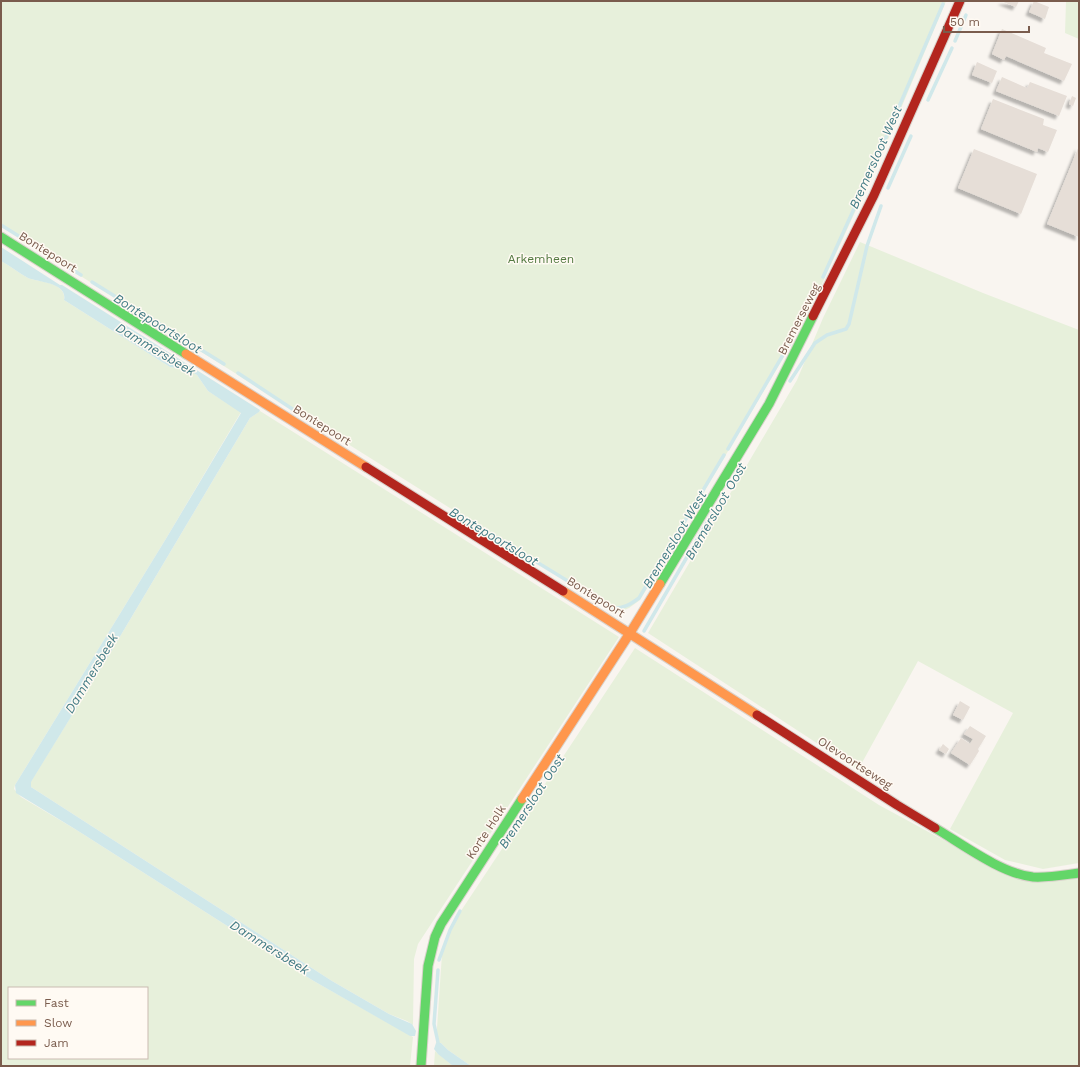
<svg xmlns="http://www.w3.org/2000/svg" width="1080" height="1067" viewBox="0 0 1080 1067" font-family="'Work Sans',sans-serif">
	<defs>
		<filter id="shadow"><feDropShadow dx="-3.5" dy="3.5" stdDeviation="1" flood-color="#0004"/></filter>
	</defs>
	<rect width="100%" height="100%" fill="#f9f5f0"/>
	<g fill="#e7f0db" fill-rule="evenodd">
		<path d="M1,1h945l-62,148 -63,137 -32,62 -149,252 -11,8 -12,5 -616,-387z"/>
		<path d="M1066,1h13v38l-14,-6z"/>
		<path d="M860,242l123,51 96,37v533l-36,6 -38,-9 -55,-31 63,-116 -95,-52 -60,109 -210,-137 149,-253 26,-62z"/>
		<path d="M1,261c9,5 18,12 27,17 10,4 39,4 36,22l106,67 15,2 7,3 5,3 11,16 33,21 -74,125 -152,248 -1,4 7,8 54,32 237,151 101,57 -3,29h-409zM9,988h138v70h-138z"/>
		<path d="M260,411l359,226 -201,307 -4,15 -1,66 -6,-4 -18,-7 -57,-33 -301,-194 -1,-4 79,-128 141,-237z"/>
		<path d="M635,648l244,157 125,68 75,6v187h-608l-23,-16 -7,-7h-5l6,-89 9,-28z"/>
		<path d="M435,1051l18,15h-19z"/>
	</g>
	<g fill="#d0e8ea">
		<path d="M1,247l59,38h2l198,125 -1,2 -9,6 -141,237 -78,127v5l301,194 57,33 23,10 4,7 -1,5h-5l-98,-56 -237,-151 -59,-36 -1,-8 152,-248 74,-124 -33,-22 -11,-16 -5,-3 -7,-3 -15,-2 -106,-67c4,-17 -26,-18 -36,-22 -9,-5 -18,-12 -27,-17z"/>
		<path d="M436,1043h5l7,7 23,16h-18l-15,-12 -4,-5z"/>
	</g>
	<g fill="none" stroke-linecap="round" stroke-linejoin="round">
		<g stroke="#d0e8ea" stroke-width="3.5">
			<path d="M955,41l11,-26"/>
			<path d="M928,100l24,-52"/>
			<path d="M888,188l23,-52"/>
			<path d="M1,225l80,50"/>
			<path d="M823,277l54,-119 66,-154"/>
			<path d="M92,282l132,82"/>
			<path d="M238,373l71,47"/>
			<path d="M790,381l25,-38 12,-8 19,-6 3,-5 18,-78 14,-40"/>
			<path d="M728,449l66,-113"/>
			<path d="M458,514l154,94c11,1 19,-4 27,-10l85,-143"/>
			<path d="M644,631l68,-117"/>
			<path d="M439,960l11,-30 10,-19"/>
			<path d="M438,970l-4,54 5,23"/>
		</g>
	</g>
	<g fill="#e6ded7" filter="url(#shadow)">
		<path d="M1001,1h18l-3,6z"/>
		<path d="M1034,1l15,6 -4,12 -16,-7z"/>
		<path d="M1002,29l44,19 -2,5 28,11 -8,17 -58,-25 -2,4 -12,-6z"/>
		<path d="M977,62l20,9 -5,12 -20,-8z"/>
		<path d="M1002,77l25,11 3,-6 37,14 -8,20 -63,-25z"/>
		<path d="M1072,96l4,2 -3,8 -4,-2z"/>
		<path d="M993,99l51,20 -1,6 14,5 -9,22 -10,-4 -1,4 -56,-23z"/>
		<path d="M1079,146v91l-32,-13z"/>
		<path d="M974,149l63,25 -16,40 -63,-26z"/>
		<path d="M960,701l10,6 -7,13 -10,-5z"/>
		<path d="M970,726l16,10 -8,13 1,2 -9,14 -19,-12 10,-15 9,6 3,-5 -9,-5z"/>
		<path d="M943,744l6,5 -3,5 -7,-4z"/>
	</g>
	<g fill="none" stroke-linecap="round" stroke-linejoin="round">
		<defs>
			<g id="fast">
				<path d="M1,237l185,117"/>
				<path d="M660,584l109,-180 44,-88"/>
				<path d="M935,828c27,16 67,46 98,49 15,1 31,-2 46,-4"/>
				<path d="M421,1066l7,-100 7,-29 6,-13 81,-125"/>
			</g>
			<g id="slow">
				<path d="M186,354l180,113"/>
				<path d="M563,591l194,124"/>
				<path d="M522,799l108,-166 30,-49"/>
			</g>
			<g id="jam">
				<path d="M813,316l61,-121 86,-194"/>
				<path d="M366,467l197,124"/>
				<path d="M757,715l140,90 38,23"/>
			</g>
		</defs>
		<use href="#fast" stroke="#d9d2cb" stroke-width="11"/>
		<use href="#slow" stroke="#d9d2cb" stroke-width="11"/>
		<use href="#jam" stroke="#d9d2cb" stroke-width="11"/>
		<use href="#fast" stroke="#63d668" stroke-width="9"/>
		<use href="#slow" stroke="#ff974d" stroke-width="9"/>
		<use href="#jam" stroke="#b3261e" stroke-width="9"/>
	</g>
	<g text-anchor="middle" stroke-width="3" stroke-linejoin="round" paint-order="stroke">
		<g font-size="12" fill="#7a5c4d" stroke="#fffaf3">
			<text transform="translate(48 252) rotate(32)" y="4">Bontepoort</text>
			<text transform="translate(799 319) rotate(-63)" y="4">Bremerseweg</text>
			<text transform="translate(322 425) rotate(32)" y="4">Bontepoort</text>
			<text transform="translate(596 597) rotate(32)" y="4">Bontepoort</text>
			<text transform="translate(855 763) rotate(33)" y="4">Olevoortseweg</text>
			<text transform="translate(486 832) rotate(-57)" y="4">Korte Holk</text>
		</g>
		<g font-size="12" fill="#537a41" stroke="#fffaf3">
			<text x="541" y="263">Arkemheen</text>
		</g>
		<g font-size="13" font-style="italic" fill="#437c86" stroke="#fffaf3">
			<text transform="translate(875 157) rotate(-66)" y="5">Bremersloot West</text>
			<text transform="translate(158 323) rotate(32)" y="5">Bontepoortsloot</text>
			<text transform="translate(156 349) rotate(31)" y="5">Dammersbeek</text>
			<text transform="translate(715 511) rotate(-60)" y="5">Bremersloot Oost</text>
			<text transform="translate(494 536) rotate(31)" y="5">Bontepoortsloot</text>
			<text transform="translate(674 539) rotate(-59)" y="5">Bremersloot West</text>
			<text transform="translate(91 673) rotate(-59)" y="5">Dammersbeek</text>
			<text transform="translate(531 801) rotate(-57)" y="5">Bremersloot Oost</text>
			<text transform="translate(270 947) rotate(32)" y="5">Dammersbeek</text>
		</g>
	</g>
	<rect width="1080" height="1067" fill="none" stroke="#7a5c4d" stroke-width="4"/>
	<rect x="8" y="987" width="140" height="72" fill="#fffaf3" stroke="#cabbb1"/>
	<rect x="16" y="1000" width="20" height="6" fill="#63d668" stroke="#cabbb1"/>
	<text x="44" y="1007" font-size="12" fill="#7a5c4d">Fast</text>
	<rect x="16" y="1020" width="20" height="6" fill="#ff974d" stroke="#cabbb1"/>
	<text x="44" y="1027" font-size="12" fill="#7a5c4d">Slow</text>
	<rect x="16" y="1040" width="20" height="6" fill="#b3261e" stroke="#cabbb1"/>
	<text x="44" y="1047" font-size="12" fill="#7a5c4d">Jam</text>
	<path d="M944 26v6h85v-6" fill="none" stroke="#7a5c4d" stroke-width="2"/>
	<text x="950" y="26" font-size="12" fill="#7a5c4d" stroke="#fffaf3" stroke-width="3" paint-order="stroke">50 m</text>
</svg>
